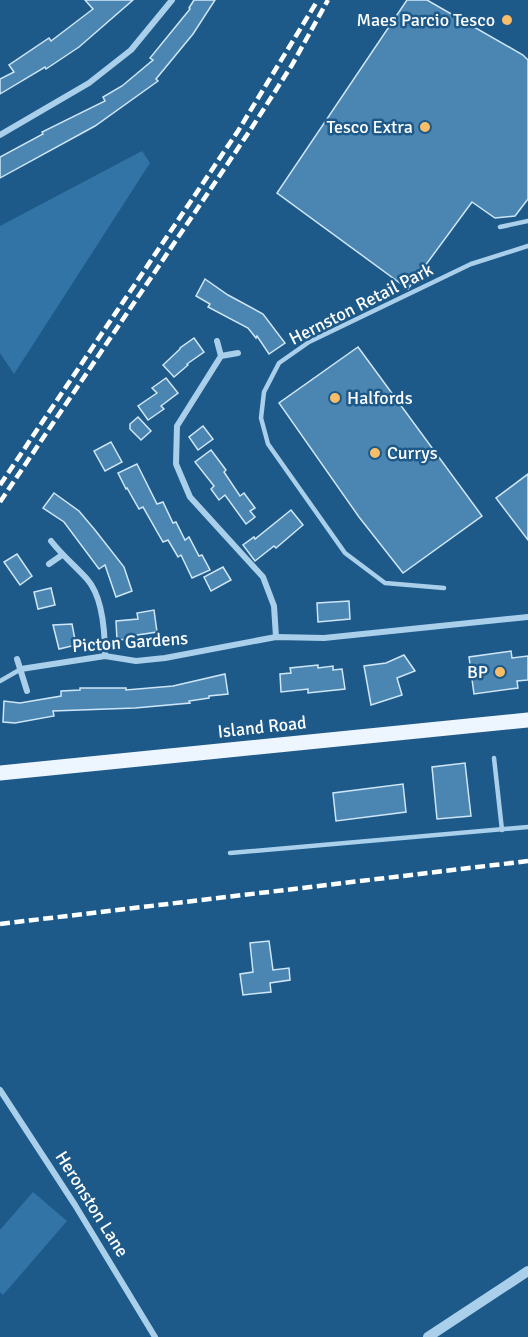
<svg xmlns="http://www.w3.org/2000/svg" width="528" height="1337" viewBox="0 0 528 1337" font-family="Signika,sans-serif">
	<rect width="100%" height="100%" fill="#1e5a89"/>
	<g fill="#3274a6">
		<path d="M142,151l8,12 -136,211 -14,-21v-127z"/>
		<path d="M33,1192l34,29 -64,74 -3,-3v-62z"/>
	</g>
	<g fill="#4b86b2" stroke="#cee6f8" stroke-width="1.5">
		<path d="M85,0h48l-54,47 -33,22 -1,-2 -45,27v-15l14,-7 -5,-7 40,-27 2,3 42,-32z"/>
		<path d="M194,0h21l-22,34 -37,45 2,2 -63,45 -95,52v-21l43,-23 -1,-2 63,-31 -2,-4 19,-11 31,-26 -3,-2 40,-49 -1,-1z"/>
		<path d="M407,0h20l96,55 5,5v139l-13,17 -20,2 -23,-16 -64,87 -131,-96z"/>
		<path d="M205,279l23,16 35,19 22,29 -16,11 -12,-18 -1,2 -8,-10 -40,-21 2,-3 -14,-8z"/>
		<path d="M194,338l10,14 -17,12 1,1 -14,12 -11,-12 17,-16v-1z"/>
		<path d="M358,347l124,169 -79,57 -44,-56 -80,-114z"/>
		<path d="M166,378l12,15 -17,13 3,3 -16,11 -10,-14 19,-13 -5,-5z"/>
		<path d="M138,417l13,14 -10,9 -11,-11v-5z"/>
		<path d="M203,426l10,13 -15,11 -9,-13z"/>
		<path d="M111,442l11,20 -17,9 -11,-20z"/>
		<path d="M211,450l15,20 -2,2 16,24 4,-3 11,15 -5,3 5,6 -9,7 -21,-29 -6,5 -8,-11 3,-3 -19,-24z"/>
		<path d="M137,464l20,40 6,-2 10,21 3,-1 9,18 4,-3 10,19 3,-1 8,15 -18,8 -11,-23 -3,2 -10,-17 -5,2 -20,-35 -4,2 -12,-21 -1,1 -8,-16z"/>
		<path d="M528,474v66l-32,-42z"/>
		<path d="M54,493l25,18 16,19 29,37 8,24 -16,6 -11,-32 -6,4 -35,-47 -21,-14z"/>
		<path d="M291,510l12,15 -27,23 -2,-2 -19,15 -12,-16 11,-8 1,2z"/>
		<path d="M17,554l15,22 -12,9 -16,-23z"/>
		<path d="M223,567l8,13 -20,11 -7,-14z"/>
		<path d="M51,588l4,17 -17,4 -4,-17z"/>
		<path d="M349,601l1,18 -32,3 -1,-19z"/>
		<path d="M154,610l3,22 -26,4v3l-14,1 -1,-19 22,-2 -1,-6z"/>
		<path d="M72,624l4,21 -17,4 -6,-24z"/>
		<path d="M511,651l1,7 16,-2v24l-11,1 1,7 -44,6 -5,-37z"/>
		<path d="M404,655l11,16 -18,7 5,17 -31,10 -7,-39 22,-3z"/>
		<path d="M318,665v3l15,-2v4l9,-1 3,20 -37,4v-4l-27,3 -1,-18 11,-1 -1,-5z"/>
		<path d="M225,674l3,20 -19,2v2l-20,3 1,2 -55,5 -82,3 1,5 -39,7 -12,-1 1,-21 16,2 41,-7v-5l19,-1v-2h46v2l47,-4z"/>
		<path d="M465,763l6,53 -34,3 -5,-52z"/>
		<path d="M403,784l3,28 -70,9 -3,-28z"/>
		<path d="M269,941l4,29 16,-2 1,12 -20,3 1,9 -28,3 -3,-21 13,-2 -3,-29z"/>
	</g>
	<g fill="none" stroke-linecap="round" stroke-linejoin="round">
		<g stroke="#a9cfeb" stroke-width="4.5">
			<path d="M500,227l28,-6"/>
			<path d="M444,588l-59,-5 -40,-30 -77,-109 -7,-26 3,-26 15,-29 30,-21 162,-78 57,-18"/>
			<path d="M0,681l21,-12"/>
			<path d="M494,758l8,72"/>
			<path d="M230,853l298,-26"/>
		</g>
		<g stroke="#a9cfeb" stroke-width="6">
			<path d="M0,135l89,-52 42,-33 41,-50"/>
			<path d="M217,341l4,15 -44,70 -1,38 14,33 73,80 11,29 2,31"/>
			<path d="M221,356l17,-3"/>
			<path d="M51,541c11,14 24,25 36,38 16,18 18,54 18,77"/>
			<path d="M49,564l13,-9"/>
			<path d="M17,659l10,32"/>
			<path d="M21,669l84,-13 31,5 29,-3 111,-21 48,1 204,-21"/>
			<path d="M0,1090l75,115 80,132"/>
		</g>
		<path stroke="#a9cfeb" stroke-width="10" d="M428,1337l100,-66"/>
		<path stroke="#edf6fe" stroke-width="15" d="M0,773l528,-53"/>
		<g stroke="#fff" stroke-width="4.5" stroke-dasharray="10 4.5" stroke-linecap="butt">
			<path d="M0,485l238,-354 78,-128"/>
			<path d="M0,502l251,-373 41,-64 36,-65"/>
			<path d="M0,924l528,-63"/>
		</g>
	</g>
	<g fill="#fabe68" stroke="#1e5a89" stroke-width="2">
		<circle cx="507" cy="20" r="6"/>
		<circle cx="425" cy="127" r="6"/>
		<circle cx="335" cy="398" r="6"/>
		<circle cx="375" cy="453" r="6"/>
		<circle cx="500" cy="672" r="6"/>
	</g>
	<g text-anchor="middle" stroke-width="5" stroke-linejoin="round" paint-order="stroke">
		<g font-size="18" fill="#fff" stroke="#1e5a89" text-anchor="end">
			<text x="495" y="26">Maes Parcio Tesco</text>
			<text x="413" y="133">Tesco Extra</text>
			<text x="347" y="404" text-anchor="start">Halfords</text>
			<text x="387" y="459" text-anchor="start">Currys</text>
			<text x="488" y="678">BP</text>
		</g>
		<g font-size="18" fill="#fff" stroke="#1e5a89">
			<text transform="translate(361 304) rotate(-27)" y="6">Hernston Retail Park</text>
			<text transform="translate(130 642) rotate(-4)" y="6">Picton Gardens</text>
			<text transform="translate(262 727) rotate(-6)" y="6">Island Road</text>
			<text transform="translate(92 1204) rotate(58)" y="6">Heronston Lane</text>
		</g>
	</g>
</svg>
